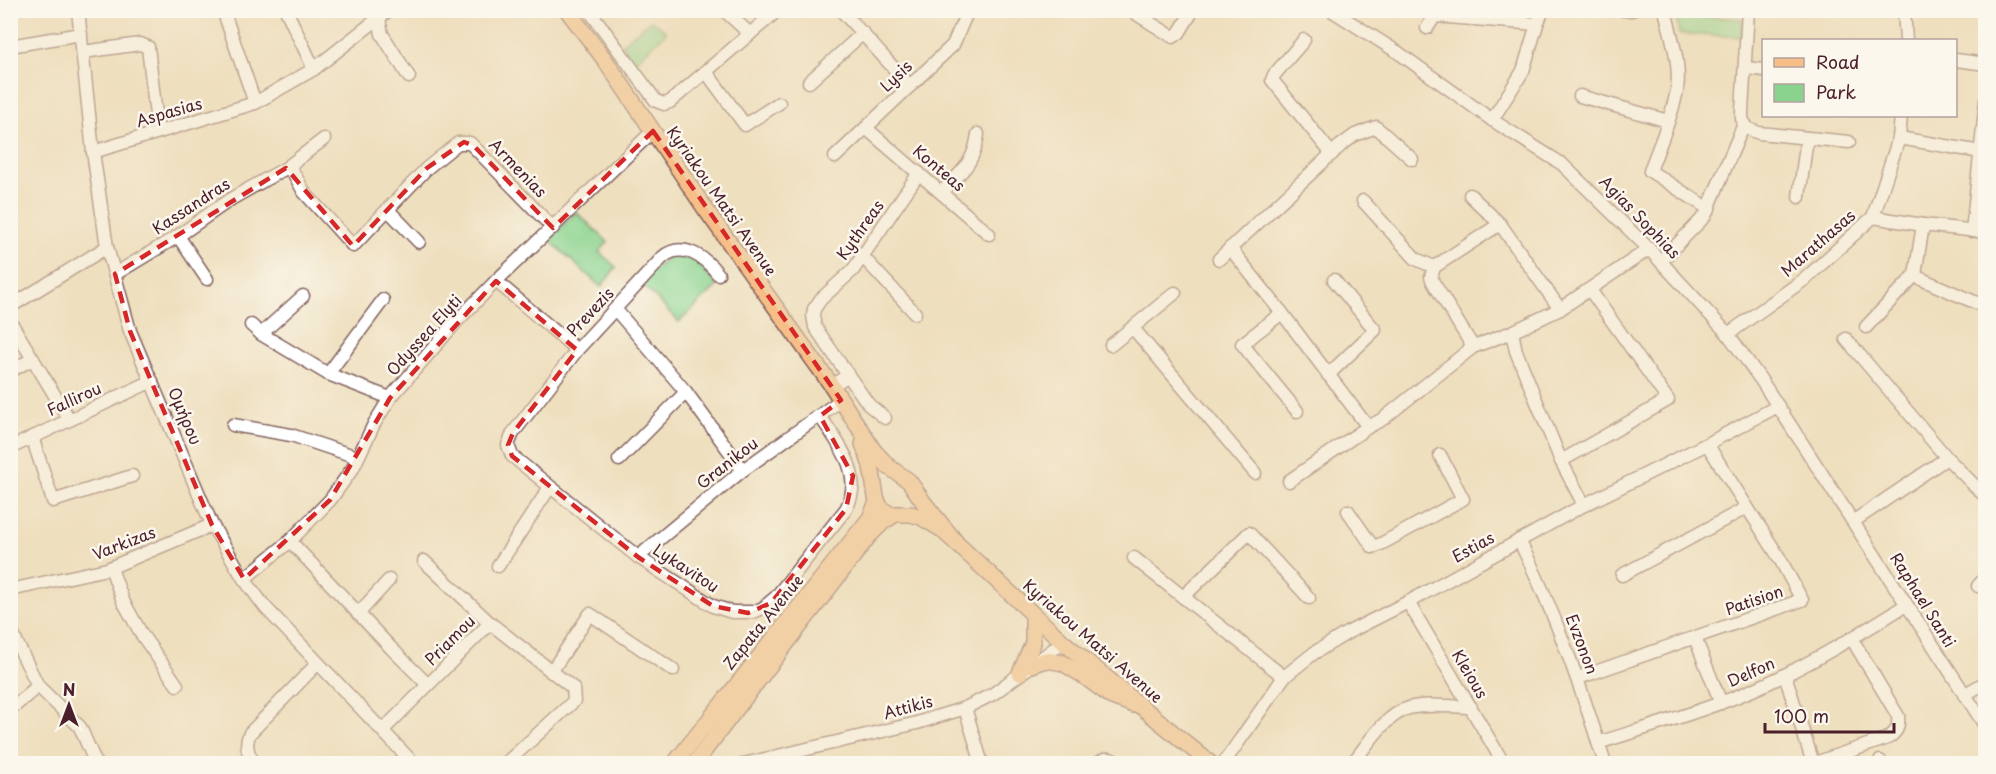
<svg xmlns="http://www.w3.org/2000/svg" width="1996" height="774" viewBox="0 0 1996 774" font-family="'Playpen Sans',sans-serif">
	<rect width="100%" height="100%" fill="#fbf7ec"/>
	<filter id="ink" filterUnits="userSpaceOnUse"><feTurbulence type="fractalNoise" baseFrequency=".0167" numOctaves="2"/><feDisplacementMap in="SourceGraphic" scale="12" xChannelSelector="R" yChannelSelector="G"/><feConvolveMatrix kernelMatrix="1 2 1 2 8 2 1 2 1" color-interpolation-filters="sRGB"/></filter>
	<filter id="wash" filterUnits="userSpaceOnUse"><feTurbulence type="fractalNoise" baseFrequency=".008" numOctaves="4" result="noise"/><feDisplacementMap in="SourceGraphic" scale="24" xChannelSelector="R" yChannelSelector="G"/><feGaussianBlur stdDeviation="1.35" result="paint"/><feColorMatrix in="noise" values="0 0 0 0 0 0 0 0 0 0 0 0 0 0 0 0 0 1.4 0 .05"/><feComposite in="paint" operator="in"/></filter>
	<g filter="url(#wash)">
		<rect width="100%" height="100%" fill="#eedfbe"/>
		<g fill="#8ad38e" stroke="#6a795c" stroke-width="1.5">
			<path d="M1676,15l66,4 -1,18 -62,-3z"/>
			<path d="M651,20l16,12 -35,32 -10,-20z"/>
			<path d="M576,212l32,30 -9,10 17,15 -15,20 -53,-48z"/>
			<path d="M672,254l23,5 22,27 -38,36 -39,-40z"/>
		</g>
	</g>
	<g filter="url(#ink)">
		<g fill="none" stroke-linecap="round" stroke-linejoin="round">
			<defs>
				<g id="minor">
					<path d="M78,10l15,142 14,95 23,84 82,194 32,54 21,28 149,157"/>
					<path d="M223,10l32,93"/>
					<path d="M286,10l28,59"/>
					<path d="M589,10l67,91 8,3 6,-2 108,-92"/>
					<path d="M724,10l26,24"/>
					<path d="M841,10l69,76"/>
					<path d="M1130,10l43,27 6,-4 14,-23"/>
					<path d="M1331,10l68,43 93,67 70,44 87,85 79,85 33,46 225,347"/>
					<path d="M1623,10h9"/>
					<path d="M1665,10c6,26 16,54 12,80 -5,28 -18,55 -27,81l59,38"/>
					<path d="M1748,10l-6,101v8l6,10 11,4 90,9"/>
					<path d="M1904,10l2,30"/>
					<path d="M379,19l3,15 27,43"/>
					<path d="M1427,28l8,-12 102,8"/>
					<path d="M1304,40l-30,35 -2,5 60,74"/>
					<path d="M10,46l71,-12"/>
					<path d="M83,52l57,-8 8,3 10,85"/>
					<path d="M1956,60l30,4"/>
					<path d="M1746,68l18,2"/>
					<path d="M707,73l38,52 34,-22"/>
					<path d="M809,82l54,-49"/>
					<path d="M1580,96l88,25"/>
					<path d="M1492,120l31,-49 14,-47 6,-14"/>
					<path d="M867,129l122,105"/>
					<path d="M1899,138l82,14"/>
					<path d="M93,152l162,-49 59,-34 75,-59"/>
					<path d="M835,157l118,-112 15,-35"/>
					<path d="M286,168l7,4 11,20 49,54 74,-78 31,-25h12l83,85"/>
					<path d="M942,192c20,-21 32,-28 36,-58"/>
					<path d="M1470,195l30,29 60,85"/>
					<path d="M1799,197l8,-59"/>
					<path d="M1363,201l53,58 18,8"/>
					<path d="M388,210l31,32"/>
					<path d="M1873,217l50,8 63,7"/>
					<path d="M1972,231l14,-131"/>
					<path d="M178,236l29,43"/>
					<path d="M1230,248l52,65 86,114 15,-8 90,-72 39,-15 48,-23 89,-60"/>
					<path d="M863,257l52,56"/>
					<path d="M1219,259l121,-113 15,-11 21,-8 36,32"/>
					<path d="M1661,261l44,-45 39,-92"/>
					<path d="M1434,267l-3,10 2,5 40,65"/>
					<path d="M1434,267l66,-43"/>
					<path d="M115,274l63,-38 53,-37 55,-31 38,-29"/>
					<path d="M718,274c-13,-17 -36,-33 -55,-17l-86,93 -64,83 -5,12 4,11 126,101 75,49 19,6h21l10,-4 13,-11 70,-88c19,-35 -7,-64 -26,-93"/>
					<path d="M1915,275l4,3 67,29"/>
					<path d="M496,281l81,69"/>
					<path d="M10,309l3,-4 94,-58"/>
					<path d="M616,310l70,82 57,78"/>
					<path d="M1282,313l-40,31 55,67"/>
					<path d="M10,321l59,98"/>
					<path d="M251,325l10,9 67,40 62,24"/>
					<path d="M1866,327l49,-52 8,-50"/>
					<path d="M1133,328l122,145"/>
					<path d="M1512,332l4,19 45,110 23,44"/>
					<path d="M261,334l42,-38"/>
					<path d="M1728,334l77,-55 68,-62 26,-79 2,-22"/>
					<path d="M1846,339l101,119 39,39"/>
					<path d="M1111,345l64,-52"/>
					<path d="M10,371l23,-12"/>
					<path d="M328,374l55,-74"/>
					<path d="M848,375l21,30 16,13"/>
					<path d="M1328,375l47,-45 -41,-50"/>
					<path d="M832,386l16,-11 -33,-48 -2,-12 1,-6 7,-10 32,-29 66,-97"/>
					<path d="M233,425l58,10 66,22"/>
					<path d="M32,437l21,64 79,-25"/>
					<path d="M10,448l142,-67"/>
					<path d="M619,460l67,-68"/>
					<path d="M1561,461l107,-61 -78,-110"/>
					<path d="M1289,481l79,-54"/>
					<path d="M1348,511l25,36 8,-3 82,-45 -23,-44"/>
					<path d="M1854,521l93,-63"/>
					<path d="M1519,540c36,72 62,147 86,224"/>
					<path d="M290,541l101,107 37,37"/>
					<path d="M638,557l105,-87 98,-70"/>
					<path d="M1134,558l150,119"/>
					<path d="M424,561l66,62"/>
					<path d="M498,566l52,-79"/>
					<path d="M111,568l12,33 19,34 35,50"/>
					<path d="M1622,575l124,-67"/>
					<path d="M244,579l46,-38 40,-41 23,-32 21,-44 16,-26 66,-76 40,-41 157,-150"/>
					<path d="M1978,586l8,-9"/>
					<path d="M10,590l97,-21 105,-44"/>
					<path d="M1183,597l66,-64 60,65"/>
					<path d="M1408,602l96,162"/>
					<path d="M358,614l31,-34"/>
					<path d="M10,629l28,57 42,41 16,37"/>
					<path d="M1695,638l26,65"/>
					<path d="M551,672l39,-58 83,56"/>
					<path d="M1785,675l28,88"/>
					<path d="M1578,678l224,-78 -22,-41 -73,-115"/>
					<path d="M1964,695l22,-13"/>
					<path d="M965,708l17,56"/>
					<path d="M10,710l28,-24"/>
					<path d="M383,730l107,-107 83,65 1,13 -69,63"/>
					<path d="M1598,743c41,-13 82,-25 122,-40 66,-24 127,-61 186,-98"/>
					<path d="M1880,761v3"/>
					<path d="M255,764c-8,-10 -10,-21 -5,-31l68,-70"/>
					<path d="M744,764l173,-41 48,-15 28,-14 70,-52"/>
					<path d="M1097,764c8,-6 13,-8 20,0"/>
					<path d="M1223,764l61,-87 30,-24 33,-20 65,-33 172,-95 123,-61 71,-38"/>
					<path d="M1352,764c15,-19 33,-49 57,-56 19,-5 42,-1 62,-1"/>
					<path d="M1812,764l76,-26c9,-6 11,-11 10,-22l-46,-77"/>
				</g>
				<g id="major">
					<path d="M567,10l38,50 101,150 126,176 42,65 15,16 20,14 15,22 31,38"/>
					<path d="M863,444l8,22 5,31 4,10 9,7h22l10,3 20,12 122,113 148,122"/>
					<path d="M1032,665l14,-5 17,3 18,11 31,23 22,8"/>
					<path d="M1020,673l13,-30v-28"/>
					<path d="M674,764l196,-246 7,-16"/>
					<path d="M694,764l174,-227 15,-15 11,-7"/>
				</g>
			</defs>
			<use href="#minor" stroke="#83625e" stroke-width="15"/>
			<use href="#major" stroke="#83625e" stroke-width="18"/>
			<use href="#minor" stroke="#fff" stroke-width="12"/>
			<use href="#major" stroke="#f7be87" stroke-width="15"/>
		</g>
	</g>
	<path d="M0 0H1996V774H0ZM653,131l188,269 -21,16 33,60 -7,33 -75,94 -23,10 -35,-7 -75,-49 -126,-101 -4,-11 5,-12 64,-83 -81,-69 -106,117 -60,102 -86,79 -32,-54 -82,-194 -15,-57 171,-106 67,78 74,-78 37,-26 10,4 79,82z" fill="#eedfbe" fill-opacity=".55" fill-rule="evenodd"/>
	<path fill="none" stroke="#d62828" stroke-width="4.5" stroke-dasharray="12 8" stroke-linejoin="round" d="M653,131l188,269 -21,16 33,60 -7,33 -75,94 -23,10 -35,-7 -75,-49 -126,-101 -4,-11 5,-12 64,-83 -81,-69 -106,117 -60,102 -86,79 -32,-54 -82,-194 -15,-57 171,-106 67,78 74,-78 37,-26 10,4 79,82z"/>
	<g text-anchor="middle" stroke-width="5" stroke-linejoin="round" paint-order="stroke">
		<g font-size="16" fill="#4a1f2b" stroke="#fbf7ec">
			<text transform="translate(896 76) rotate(-44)" y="6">Lysis</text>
			<text transform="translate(169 112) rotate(-16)" y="6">Aspasias</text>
			<text transform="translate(518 168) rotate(46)" y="6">Armenias</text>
			<text transform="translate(939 168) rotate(40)" y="6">Konteas</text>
			<text transform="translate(722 201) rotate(55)" y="6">Kyriakou Matsi Avenue</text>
			<text transform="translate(191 206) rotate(-33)" y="6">Kassandras</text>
			<text transform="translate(1640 217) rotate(46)" y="6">Agias Sophias</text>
			<text transform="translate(860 230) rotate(-55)" y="6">Kythreas</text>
			<text transform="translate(1818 243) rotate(-41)" y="6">Marathasas</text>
			<text transform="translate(590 312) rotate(-47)" y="6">Prevezis</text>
			<text transform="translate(424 335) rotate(-48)" y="6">Odyssea Elyti</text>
			<text transform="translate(74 399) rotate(-25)" y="6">Fallirou</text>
			<text transform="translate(185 416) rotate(67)" y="6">Ομήρου</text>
			<text transform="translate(727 463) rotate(-38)" y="6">Granikou</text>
			<text transform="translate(124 543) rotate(-21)" y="6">Varkizas</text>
			<text transform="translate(1473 547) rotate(-29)" y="6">Estias</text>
			<text transform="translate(686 568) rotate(33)" y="6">Lykavitou</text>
			<text transform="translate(1754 600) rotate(-19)" y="6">Patision</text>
			<text transform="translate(1923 600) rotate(58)" y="6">Raphael Santi</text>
			<text transform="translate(763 622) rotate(-51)" y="6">Zapata Avenue</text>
			<text transform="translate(450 640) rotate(-45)" y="6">Priamou</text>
			<text transform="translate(1093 641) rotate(41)" y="6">Kyriakou Matsi Avenue</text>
			<text transform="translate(1582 644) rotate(69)" y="6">Evzonon</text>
			<text transform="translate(1751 672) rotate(-24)" y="6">Delfon</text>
			<text transform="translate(1470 674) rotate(59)" y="6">Kleious</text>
			<text transform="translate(908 707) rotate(-15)" y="6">Attikis</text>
		</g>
	</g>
	<rect width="1996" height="774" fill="none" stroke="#fbf7ec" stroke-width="36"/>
	<rect x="1762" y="39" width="195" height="78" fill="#fbf7ec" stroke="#b4a19f" stroke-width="1.5"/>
	<rect x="1774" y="58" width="30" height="9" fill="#f7be87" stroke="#b4a19f" stroke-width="1.5"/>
	<text x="1816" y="69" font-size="18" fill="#4a1f2b">Road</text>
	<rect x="1774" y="84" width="30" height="18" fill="#8ad38e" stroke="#b4a19f" stroke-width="1.5"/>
	<text x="1816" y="99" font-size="18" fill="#4a1f2b">Park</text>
	<g transform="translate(69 705)" stroke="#fbf7ec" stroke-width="4.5" paint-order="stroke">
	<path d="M0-4.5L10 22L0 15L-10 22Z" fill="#4a1f2b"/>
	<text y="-9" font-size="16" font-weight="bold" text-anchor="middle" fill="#4a1f2b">N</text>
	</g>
	<path d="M1765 723v9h129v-9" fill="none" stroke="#4a1f2b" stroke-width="3"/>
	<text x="1774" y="723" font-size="18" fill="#4a1f2b" stroke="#fbf7ec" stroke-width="4.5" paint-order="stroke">100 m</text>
</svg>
